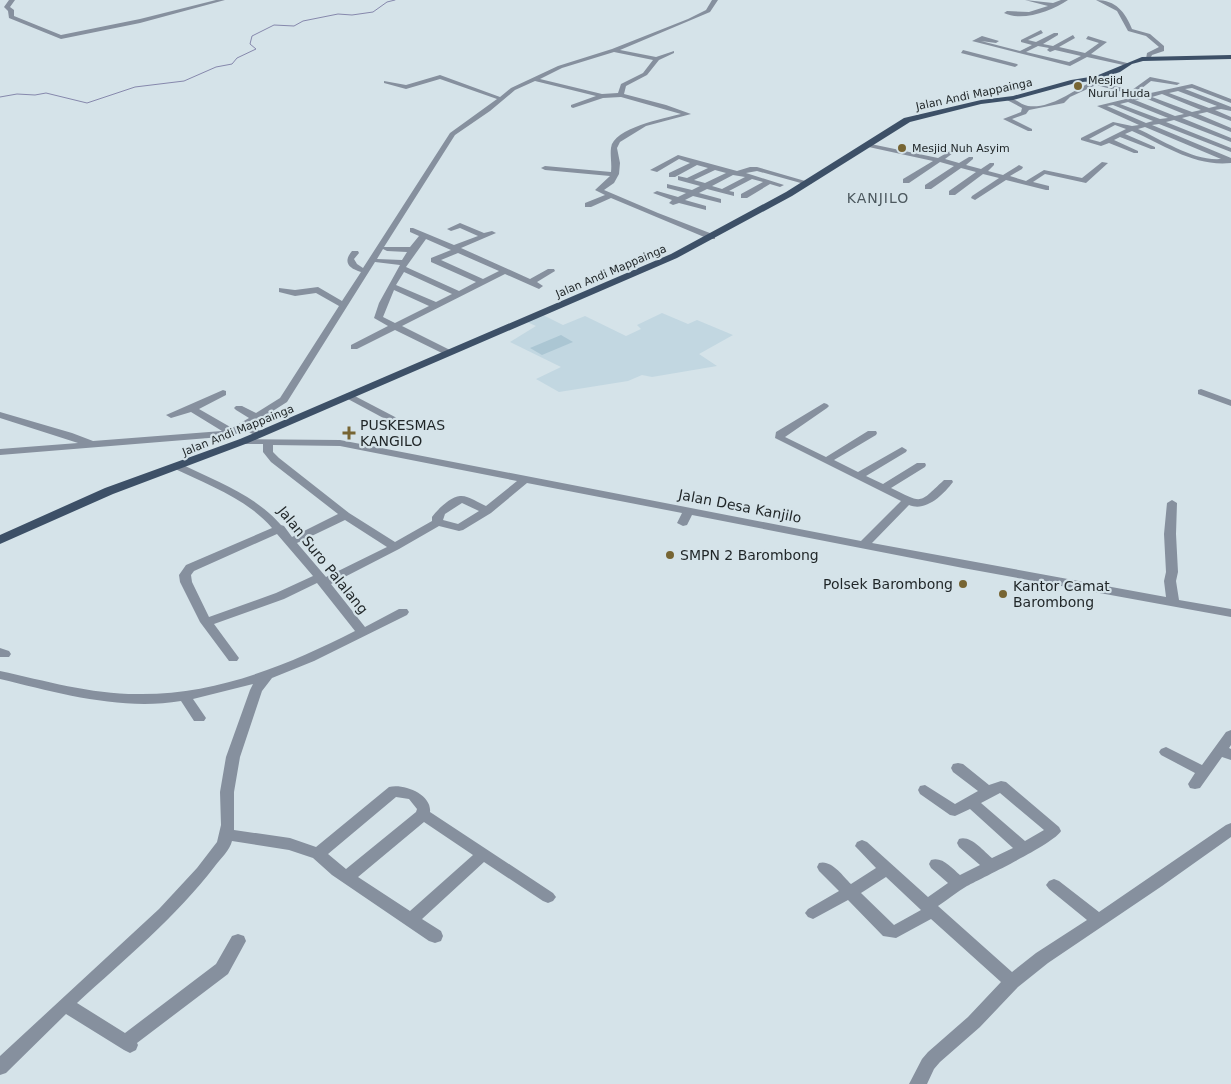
<svg xmlns="http://www.w3.org/2000/svg" width="1231" height="1084" viewBox="0 0 1231 1084" font-family="'DejaVu Sans',sans-serif">
	<rect width="100%" height="100%" fill="#d5e3e9"/>
	<path fill="#c2d7e1" d="M662,313l26,11 9,-4 36,15 -34,19 18,12 -65,11 -10,-2 -14,6 -69,11 -23,-13 25,-12 -51,-25 26,-16 -9,-4 16,-7 20,10 22,-9 41,20 15,-7 -4,-4z"/>
	<path fill="#abc6d3" d="M561,335l12,7 -31,13 -12,-7z"/>
	<g fill="none" stroke-linecap="round" stroke-linejoin="round">
		<path stroke="#8688ac" stroke-width="1" d="M0,97l17,-3 18,1 11,-2 41,10 48,-16 49,-6 32,-14 16,-3 5,-6 19,-9 -6,-5 2,-8 22,-11 20,1 9,-5 35,-7 14,1 21,-3 14,-10 8,-2"/>
		<g fill="#86909e" fill-rule="evenodd">
			<path d="M9,0h6l-5,7 4,3v6l47,19 79,-16 76,-19h9l-85,23 -79,16 -52,-21 -1,-7 -4,-4z"/>
			<path d="M712,0h6l-8,12 -90,38 36,7 18,-6v2l-15,7 -12,15 -21,11 -2,8 42,11 25,9 -45,12 -26,16 -3,6 3,15 -1,11 -5,9 -10,7 54,23 57,22v4h-6l-98,-41 -20,9h-6v-4l20,-8 -10,-5 15,-14 -65,-6 -4,-2 4,-2 66,6c1,-9 -1,-16 0,-24 2,-20 54,-30 70,-34l-60,-17 -18,1 -30,10 -2,-1v-2l25,-9 -61,-15 -20,9 -25,21 -35,24 -71,112h26l9,-11 -9,-4v-4h3l41,17 24,-9 -18,-8 -9,3 -4,-2 13,-6 24,10 8,-2 4,2 -35,15 69,31 18,-10h6l1,2 -18,11 6,4 -4,3 -34,-15 -103,52 50,25v4h-6l-51,-25 -38,19h-6v-4l37,-19 -14,-8 5,-15 21,-38 -25,-3 -88,140 -36,23 14,9 -1,2h-8l-12,-7 -8,5 -15,3 -221,18v-6l78,-6 -78,-25v-6l72,21 21,8 129,-10 -31,-19 -20,6 -5,-3 57,-25 3,1v4l-27,14 33,19 17,-10 -13,-8 -2,-2 2,-2h6l14,7 24,-15 59,-92 -23,-13 -21,3 -16,-4v-4l16,2 23,-3 24,14 19,-29c-13,-4 -18,-10 -9,-21h6l1,2 -5,6 3,5 6,4 87,-135 47,-34 -57,-20 -34,10 -22,-6v-2l22,4 34,-10 60,22 11,-9 47,-22 54,-17 76,-30 18,-9zM614,52l39,8 -10,13 -22,11 -3,9 -16,1 -62,-15 22,-11zM426,239l25,11 -20,8v4l45,20 -17,9 -53,-24zM383,249l4,2 20,1 -5,8 -25,-1zM458,253l41,18 -16,8 -42,-19zM404,272l48,22 -16,8 -40,-17zM394,290l35,16 -34,17 -12,-6z"/>
			<path d="M1025,0l28,3 8,-3h7c-16,11 -46,22 -64,13l3,-2 22,1 19,-6z"/>
			<path d="M1096,0c20,0 29,12 36,29l18,5 14,12v5l-12,4 -2,4h-4l1,-6 12,-6 -13,-11 -18,-5 -11,-20z"/>
			<path d="M1041,30l2,3 -15,7 8,2 18,-9h4v2l-15,9 10,2 20,-11 2,3 -16,9 26,6 14,-10 -13,-4 2,-3 19,6 -16,12 40,10 -3,2 -41,-9 -17,9 -98,-25 10,-5 17,5 -3,2 -15,-2 39,10 12,-6 -11,-3v-2zM1038,46l11,2 -2,2 3,2 5,-2 26,6 -12,6 -43,-10z"/>
			<path d="M963,50l54,14 1,1 -3,2 -54,-14z"/>
			<path d="M1150,77l30,6 -3,2 -26,-4 -14,11 9,2 46,-10 39,15v4l-39,-15 -7,1 46,18v4l-10,-2 -6,1 16,7v4l-24,-9 -9,2 33,14v4l-41,-16 -8,2 49,20v4l-57,-22 -8,2 65,26v4l-72,-28 -7,1 79,33v5c-36,4 -67,-18 -99,-32l-7,3 30,13v2h-4l-31,-12 -6,3 24,11v2h-4l-25,-10 -8,3 -20,-6v-2l32,-16 19,4 7,-1 -42,-19 41,-10 -42,-11 -26,12 -6,6 -35,7 -3,4 -14,5 20,10v2h-4l-25,-12 18,-7 1,-4 -15,-8v-2c8,-1 13,7 21,8 22,3 43,-14 61,-23l-6,-2v-2l49,11zM1178,91l39,15 -8,2 -40,-15zM1162,94l39,16 -9,2 -40,-15zM1145,98l39,16 -9,2 -40,-16zM1128,102l40,16 -8,1 -40,-15zM1113,105l40,16 -7,2 -39,-17zM1115,125l11,4 -26,13 -11,-3zM1145,127l76,32c-29,2 -58,-19 -83,-30z"/>
			<path d="M866,143l72,15 12,-7 3,2 -8,6 14,4 10,-6h4v2l-7,6 15,4 9,-6h4v2l-6,6 15,4 16,-10 4,2 -1,2 -12,7 16,5 18,-11 38,8 20,-16 6,1 -22,20 -41,-9 -12,8 16,4v4h-3l-40,-10 -31,20 -4,-2 1,-2 27,-18 -16,-4 -28,21h-6v-4l27,-19 -15,-4 -30,21h-6v-4l29,-19 -14,-4 -31,21h-6v-4l30,-18 -69,-15v-2z"/>
			<path d="M678,155l59,16 13,-4h7l55,16 -4,2 -51,-14 -11,2 38,12 -4,2 -10,-3 -23,14h-6v-4l22,-12 -11,-3 -23,12 5,1v4l-27,-7 -8,4 22,6v4l-28,-7 -8,4 21,6v4l-27,-7 -6,2 -4,-2 3,-3 -19,-7 4,-2 21,6 8,-4 -19,-5v-4l25,6 8,-4 -22,-6v-4l9,2 21,-10 -11,-3 -22,12h-6v-4l21,-10 -11,-4 -22,13 -7,-2zM715,170l11,3 -21,10 -11,-3zM733,175l12,2 -23,12 -10,-3z"/>
			<path d="M1201,389l30,11v6l-33,-12v-4z"/>
			<path d="M349,393l46,24 2,2 -5,3 -3,-1 -43,-23 -2,-2 2,-2z"/>
			<path d="M824,403l3,1 2,2 -2,2 -42,29 41,20 42,-26h8l1,2 -1,2 -42,25 24,12 44,-25 5,3 -1,2 -40,24 17,8 34,-21h8l1,2 -1,2 -34,21c33,16 27,16 53,-8h8l1,2c-10,13 -27,30 -44,23l-37,38 294,54 -2,-16 2,-9 -2,-38 3,-31 5,-3 5,3 -1,31 2,38 -2,9 3,19 52,9v8l-268,-49 -271,-53 -5,10 -4,1 -6,-3 5,-10 -155,-30 -36,30 -28,17 -4,1 -20,-5 -40,23 -68,35 34,43 34,-18h8l2,3 -2,3 -93,46 -42,17 -10,13 -22,66 -6,35v38l56,8 26,9 73,-60c14,-4 43,7 41,25l123,81 3,4 -3,4 -5,2 -5,-2 -59,-39 -62,57 19,12 2,5 -2,5 -6,2 -6,-2 -97,-66 -19,-17 -24,-8 -57,-9c-2,9 -11,17 -17,25 -39,51 -90,93 -138,137l48,30 91,-69 16,-28 6,-2 6,2 2,5 -18,33 -91,69 1,2 -2,5 -6,3 -6,-3 -58,-36 -60,59 -6,2v-19l159,-147 38,-41 20,-26 4,-17 -1,-33 6,-35 24,-67 3,-6 -60,15 13,19 -2,3h-10l-13,-20c-60,10 -123,-8 -181,-22v-8c46,10 94,24 142,23 76,0 146,-29 213,-63l-38,-48 -33,16 -70,25 25,34 -2,3h-8l-29,-39 -20,-40 -1,-7 7,-10 86,-37c-26,-30 -64,-43 -99,-60l-1,-2 1,-2h8c35,17 74,31 100,61l3,1 8,11 46,-23 -67,-52 -8,-10v-8h-19l-5,-3 1,-2 100,1 521,101 40,-40 -126,-63 1,-6zM273,445l67,1 177,35 -31,25c-7,-3 -18,-11 -26,-10 -10,1 -23,14 -28,21v4l-37,21 -46,-29 -70,-55 -6,-6zM462,503l17,8 -21,13 -15,-4 2,-6zM345,520l42,27 -61,30 -29,-34zM277,534l36,42 -37,17 -67,24 -17,-35 -1,-7 3,-4zM396,797l13,2 8,10 -1,3 -70,57 -18,-15zM424,822l49,33 -63,56 -52,-34z"/>
			<path d="M0,648l9,3 2,3 -2,3h-9z"/>
			<path d="M1231,730v15l-2,3 2,1v11l-9,-3 -22,31 -5,1 -5,-1 -2,-4 7,-11 -34,-18 -2,-3 2,-3 5,-2 36,18 24,-33z"/>
			<path d="M958,763l5,1 26,21 12,-4 5,1 53,45 2,4c-6,12 -77,46 -94,55 -10,6 -20,14 -29,20l74,66 24,-19 51,-33 -38,-31 -3,-4 3,-4 5,-2 5,2 40,31 127,-87 5,-2v14l-69,49 -114,77 -30,24 -38,40 -40,35 -6,7 -7,15h-18l13,-25 6,-7 40,-35 33,-35 -70,-63 -35,19 -13,-2 -35,-36 -35,19 -5,-2 -3,-4 3,-4 31,-18 -20,-20 -2,-4 2,-4c12,-4 24,13 32,21l25,-16 -21,-22 2,-4 5,-2 5,2 61,55 20,-14 -17,-15 -2,-4 2,-4c11,-4 21,8 29,15l20,-10 -21,-18 -2,-4 2,-4c12,-4 24,12 33,19l21,-10 -43,-39 -15,7 -5,-1 -30,-21 -2,-4 2,-4 5,-1 30,19 23,-13 -25,-19 -2,-4 2,-4zM1000,793l44,37 -19,11 -44,-38zM886,877l35,33 -27,15 -33,-32z"/>
		</g>
		<path fill="#3d5067" fill-rule="evenodd" d="M1231,55v4l-88,2 -11,3 -12,8 -21,7 -27,5 -59,16 -32,4 -71,18 -118,74 -115,62 -429,185 -135,51 -113,50v-9l105,-47 135,-49 431,-185 115,-62 118,-74 77,-18 32,-4 58,-16 25,-4 46,-19z"/>
	</g>
	<g fill="#776533" stroke="#d5e3e9" stroke-width="2">
		<circle cx="1078" cy="86" r="5"/>
		<circle cx="902" cy="148" r="5"/>
		<path d="M346.5 425.5h5v5h5v5h-5v5h-5v-5h-5v-5h5z"/>
		<circle cx="670" cy="555" r="5"/>
		<circle cx="963" cy="584" r="5"/>
		<circle cx="1003" cy="594" r="5"/>
	</g>
	<g text-anchor="middle" stroke-width="4.5" stroke-linejoin="round" paint-order="stroke">
		<g font-size="11" fill="#1f2527" stroke="#d5e3e9" text-anchor="start">
			<text x="1088" y="84">Mesjid<tspan x="1088" dy="13">Nurul Huda</tspan></text>
			<text x="912" y="152">Mesjid Nuh Asyim</text>
		</g>
		<g font-size="11" fill="#1f2527" stroke="#d5e3e9">
			<text transform="translate(974 94) rotate(-12)" y="4">Jalan Andi Mappainga</text>
			<text transform="translate(611 271) rotate(-23)" y="4">Jalan Andi Mappainga</text>
			<text transform="translate(238 430) rotate(-22)" y="4">Jalan Andi Mappainga</text>
		</g>
		<g font-size="14" letter-spacing="1" fill="#4c585e" stroke="#d5e3e9">
			<text x="878" y="203">KANJILO</text>
		</g>
		<g font-size="14" fill="#1f2527" stroke="#d5e3e9" text-anchor="start">
			<text x="360" y="430">PUSKESMAS<tspan x="360" dy="16">KANGILO</tspan></text>
			<text x="680" y="560">SMPN 2 Barombong</text>
			<text x="953" y="589" text-anchor="end">Polsek Barombong</text>
			<text x="1013" y="591">Kantor Camat<tspan x="1013" dy="16">Barombong</tspan></text>
		</g>
		<g font-size="14" fill="#1f2527" stroke="#d5e3e9">
			<text transform="translate(740 506) rotate(11)" y="5">Jalan Desa Kanjilo</text>
			<text transform="translate(323 560) rotate(51)" y="5">Jalan Suro Palalang</text>
		</g>
	</g>
</svg>
